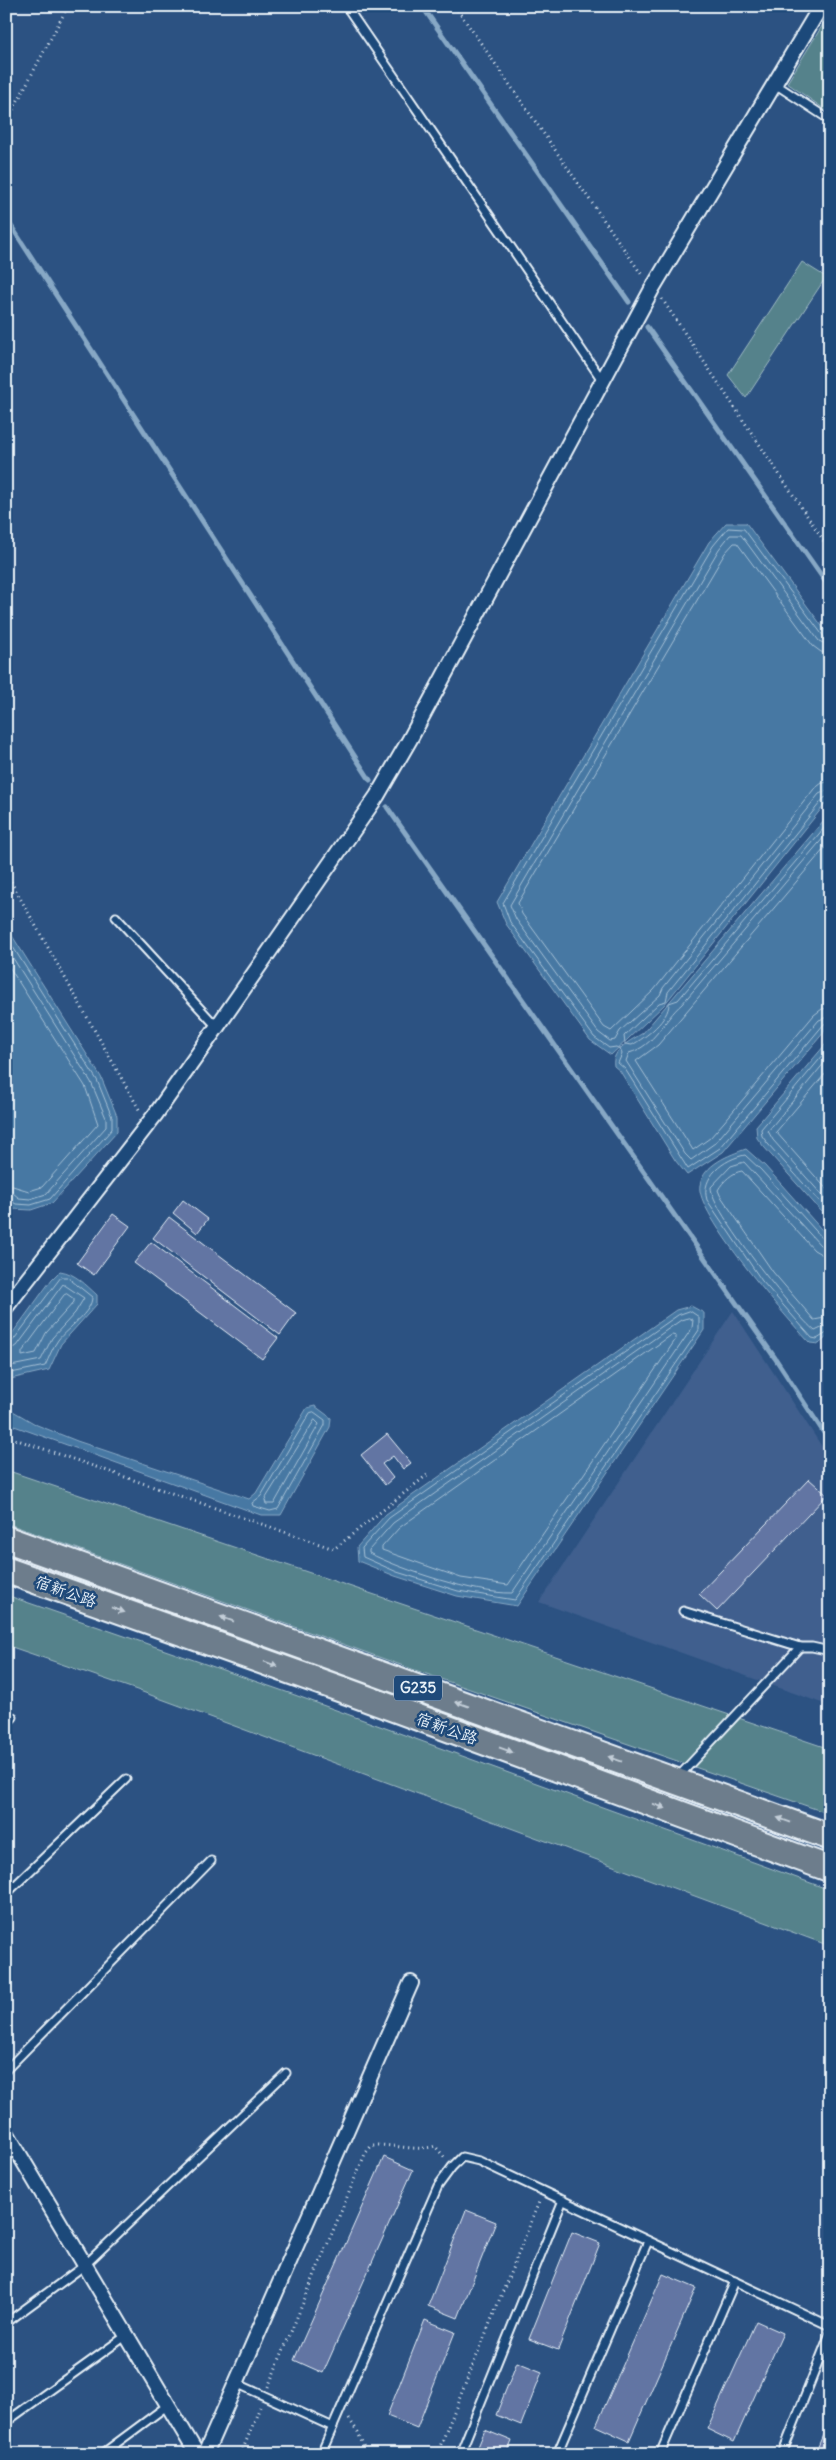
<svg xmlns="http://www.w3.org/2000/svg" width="836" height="2460" viewBox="0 0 836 2460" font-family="Delius,'LXGW WenKai TC',sans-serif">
	<rect width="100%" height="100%" fill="#2c5282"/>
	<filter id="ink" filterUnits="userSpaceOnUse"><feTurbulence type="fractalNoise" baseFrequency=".02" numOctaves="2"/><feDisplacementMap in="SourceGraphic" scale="10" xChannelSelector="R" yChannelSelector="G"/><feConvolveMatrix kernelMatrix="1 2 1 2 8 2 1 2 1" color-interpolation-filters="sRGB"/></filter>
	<g filter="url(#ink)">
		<path fill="#3f5f8e" d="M733,1311l97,148v247l-291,-104z"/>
		<g fill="#55828b" stroke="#9ebac2">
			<path d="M830,13v100l-43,-30z"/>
			<path d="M802,262l24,15 -80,121 -18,-23z"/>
			<path d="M6,1470l824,279v65l-418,-145 -406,-146z"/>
			<path d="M6,1595l286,99 538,196v56l-693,-256 -131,-45z"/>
		</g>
		<g fill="#4678a3" stroke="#87a8c5">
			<path d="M726,523h20l84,114v161l-166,207 -53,50 -21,-15 -84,-116 -9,-22 212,-360z"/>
			<path d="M830,813v212l-107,127 -36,23 -12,-15 -55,-89 -6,-5c-3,-17 18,-26 29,-33z"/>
			<path d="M6,926l95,151 16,39v16l-65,71 -21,7 -18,-1 -7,-8z"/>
			<path d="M830,1039v182l-66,-74 -7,-9 -1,-12z"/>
			<path d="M746,1149l19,17 65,73v95l-11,10 -9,-1c-21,-22 -116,-131 -110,-158 4,-21 29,-30 46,-36z"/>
			<path d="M60,1271c15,2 26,14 37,24v9l-36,40 -12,26 -43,10v-38l46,-63z"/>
			<path d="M691,1306l13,7v17l-187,276 -60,-10 -62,-20 -37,-15 -1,-14 29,-33 290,-204z"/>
			<path d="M315,1406l16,12 -1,9 -49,88h-20l-255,-92v-16l31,18 40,16 172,58 7,-6 51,-85z"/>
		</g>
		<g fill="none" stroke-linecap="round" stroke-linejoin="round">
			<g stroke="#a7c1d6" stroke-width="1">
				<path d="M830,640l-6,-3 -80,-108 -16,-1 -15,18 -210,357 7,19 84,115 15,11 7,-1 4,2 2,5 -4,9 7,6 63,100 32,-21 104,-124 6,-2"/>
				<path d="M830,646l-11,-5 -78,-106h-11l-11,14 -209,356 6,14 82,113 12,9 5,-1 5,-9 40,-36 3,-7 156,-194 11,-5"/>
				<path d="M830,653l-9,-1 -8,-6 -76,-103h-3l-9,10 -207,350 4,11 82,113 7,4 43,-41 160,-201 8,-6 8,-1"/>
				<path d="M830,796l-6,2 -156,194 -2,9 -7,2 -35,33 1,8 7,1c14,-8 37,-25 37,-42l9,-3 152,-179"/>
				<path d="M830,830l-148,174c-18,15 -27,42 -53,49l-3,8 59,93 6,6 24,-17 104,-123 11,-4"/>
				<path d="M830,842l-172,203 -22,16 57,89 17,-12 14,-16 90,-107 8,-6 8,-1"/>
				<path d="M6,936l91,144 15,37v12l-62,70 -19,6 -15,-1 -10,-6"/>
				<path d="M6,947l85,135 15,36v9l-60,67 -16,5 -11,-1 -6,-5 -7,-1"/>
				<path d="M6,962l79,124 13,38 -56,63 -13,4 -23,-7"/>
				<path d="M830,1047l-69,82 1,7 6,8 62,69"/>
				<path d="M830,1056l-62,75 5,9 57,64"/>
				<path d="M830,1068l-54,64 54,61"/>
				<path d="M830,1242l-6,-2 -63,-70 -16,-15c-21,4 -45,22 -38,45l55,81 50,57 5,1 13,-8"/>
				<path d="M830,1248l-10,-3 -76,-83 -13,4 -20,21c-1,22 84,128 104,144l15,-7"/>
				<path d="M830,1256l-9,-2 -7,-4 -72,-79c-9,1 -19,10 -24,19l2,5 53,77 41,48 16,-3"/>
				<path d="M67,1294l7,5v3l-28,31 -10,20 -14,3v-4l42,-57z"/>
				<path d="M690,1311l9,6v13l-184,270 -57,-9 -61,-19 -34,-15 -1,-9 27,-30 289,-203z"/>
				<path d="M689,1318l4,2 -1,8 -180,265c-37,1 -110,-23 -143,-40v-3l24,-27 288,-203z"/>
				<path d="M672,1335l4,1v3l-168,246 -47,-7 -79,-28v-3l17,-19z"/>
				<path d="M6,1344l6,-2 49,-65h6l25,20c0,16 -25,31 -34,43 -6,8 -9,18 -13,26l-39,8"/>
				<path d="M6,1350l11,-4 46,-62 21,14 -9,15 -23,25 -11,22 -35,7"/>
				<path d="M314,1412l11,8v5l-47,84 -8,2 -17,-5 -1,-3 9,-7 49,-83z"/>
				<path d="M315,1420l4,4 -45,80h-8l-1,-4z"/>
			</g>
			<g stroke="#87a8c5" stroke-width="5">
				<path d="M422,6l207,296"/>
				<path d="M6,218l364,562"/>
				<path d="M647,327l183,261"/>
				<path d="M387,807l388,551 55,84"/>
			</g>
		</g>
		<g fill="#6274a3" stroke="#e8f1f8">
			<path d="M183,1200l25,19 -11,14 -24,-20z"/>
			<path d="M113,1214l17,12 -36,49 -17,-12z"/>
			<path d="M169,1217l127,96 -16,22 -127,-97z"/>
			<path d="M151,1242l127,96 -16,21 -128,-96z"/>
			<path d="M387,1434l24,29 -8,6 -10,-13 -11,8 11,14 -8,7 -24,-30z"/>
			<path d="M809,1479l18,16 -110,116 -18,-17z"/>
			<path d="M384,2157l29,13 -90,203 -29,-13z"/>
			<path d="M466,2210l30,12 -38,96 -30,-12z"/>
			<path d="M572,2232l28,11 -42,107 -29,-11z"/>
			<path d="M663,2274l33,14 -67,153 -33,-15z"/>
			<path d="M425,2320l30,12 -38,96 -30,-12z"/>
			<path d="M756,2321l27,12 -49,109 -27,-13z"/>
			<path d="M517,2362l25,10 -21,53 -25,-10z"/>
			<path d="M830,2418v36h-15z"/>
			<path d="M485,2430l27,11 -5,13h-32z"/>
			<path d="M264,2448l11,6h-14z"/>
		</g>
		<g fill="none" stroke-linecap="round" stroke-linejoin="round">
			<defs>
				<g id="lane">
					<path d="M346,6l256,374"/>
					<path d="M775,84l55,36"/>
					<path d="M827,172l3,-5"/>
					<path d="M116,917l101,110"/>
					<path d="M683,1611l117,36h12l18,4"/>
					<path d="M6,1724l7,-7"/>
					<path d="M678,1777l122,-130"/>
					<path d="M6,1894l120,-115"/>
					<path d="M6,2070l205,-209"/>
					<path d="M6,2323l79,-58 201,-192"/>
					<path d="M236,2383l97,44"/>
					<path d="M6,2422l121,-87"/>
					<path d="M102,2454l66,-49"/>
					<path d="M321,2454l117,-268 14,-19 10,-10 17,4 351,165"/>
					<path d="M460,2454l103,-254"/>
					<path d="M557,2454l91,-213"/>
					<path d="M660,2454l75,-173"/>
					<path d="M782,2454l48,-121"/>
				</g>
				<g id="street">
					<path d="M6,1307l149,-192 62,-88 160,-231 33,-57 242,-450 169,-283"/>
					<path d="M6,2132l191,322"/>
					<path d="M205,2454l206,-471"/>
				</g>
				<g id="highway">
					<path d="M6,1539l824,298"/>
					<path d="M6,1570l343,122 481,177"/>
				</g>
			</defs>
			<use href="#lane" stroke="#e8f1f8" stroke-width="11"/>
			<use href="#street" stroke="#e8f1f8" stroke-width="18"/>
			<use href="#highway" stroke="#e8f1f8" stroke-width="29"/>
			<g stroke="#e8f1f8" stroke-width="3" stroke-dasharray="1 4" stroke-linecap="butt">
				<path d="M455,6l187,269"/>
				<path d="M6,123l62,-117"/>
				<path d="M662,299l168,251"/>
				<path d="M6,873l134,238"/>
				<path d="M6,1436l328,113 93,-74"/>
				<path d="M268,2387l97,-233 7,-9c21,-1 45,7 63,1l10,12"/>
				<path d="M349,2419l9,13 7,18 -2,4"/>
				<path d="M365,2450l7,4"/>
				<path d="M241,2454l19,-47"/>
				<path d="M437,2454l102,-252"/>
			</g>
			<use href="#lane" stroke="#1f4a7a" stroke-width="7"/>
			<use href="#street" stroke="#1f4a7a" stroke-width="14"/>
			<use href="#highway" stroke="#6d7d8c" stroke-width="25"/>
		</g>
		<defs><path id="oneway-solid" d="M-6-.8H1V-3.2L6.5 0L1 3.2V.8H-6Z" transform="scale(1.25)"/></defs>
		<g fill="#c3ced8">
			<use href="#oneway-solid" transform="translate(118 1610) rotate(20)"/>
			<use href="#oneway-solid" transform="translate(227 1619) rotate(-160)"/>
			<use href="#oneway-solid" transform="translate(271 1664) rotate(20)"/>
			<use href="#oneway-solid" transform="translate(462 1704) rotate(-160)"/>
			<use href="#oneway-solid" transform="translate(506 1750) rotate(20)"/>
			<use href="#oneway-solid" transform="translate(615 1759) rotate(-160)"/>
			<use href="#oneway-solid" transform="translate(659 1806) rotate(20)"/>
			<use href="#oneway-solid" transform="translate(784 1820) rotate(-160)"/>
		</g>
	</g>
	<g text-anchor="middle" stroke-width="5" stroke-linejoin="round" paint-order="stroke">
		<rect fill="#1f4a7a" stroke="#acbfd2" stroke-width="1" x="394" y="1675.5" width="48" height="25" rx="4"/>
		<g font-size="15" font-weight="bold" fill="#e8f1f8">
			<text x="418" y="1693">G235</text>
		</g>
		<g font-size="16" fill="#e8f1f8" stroke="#1f4a7a">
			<text transform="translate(66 1591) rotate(20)" y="6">宿新公路</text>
			<text transform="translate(447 1728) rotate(20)" y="6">宿新公路</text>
		</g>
	</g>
	<rect width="836" height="2460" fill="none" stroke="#1f4a7a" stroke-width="25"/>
	<rect x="12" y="12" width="811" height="2435" fill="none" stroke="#e8f1f8" stroke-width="2" filter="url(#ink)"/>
</svg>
